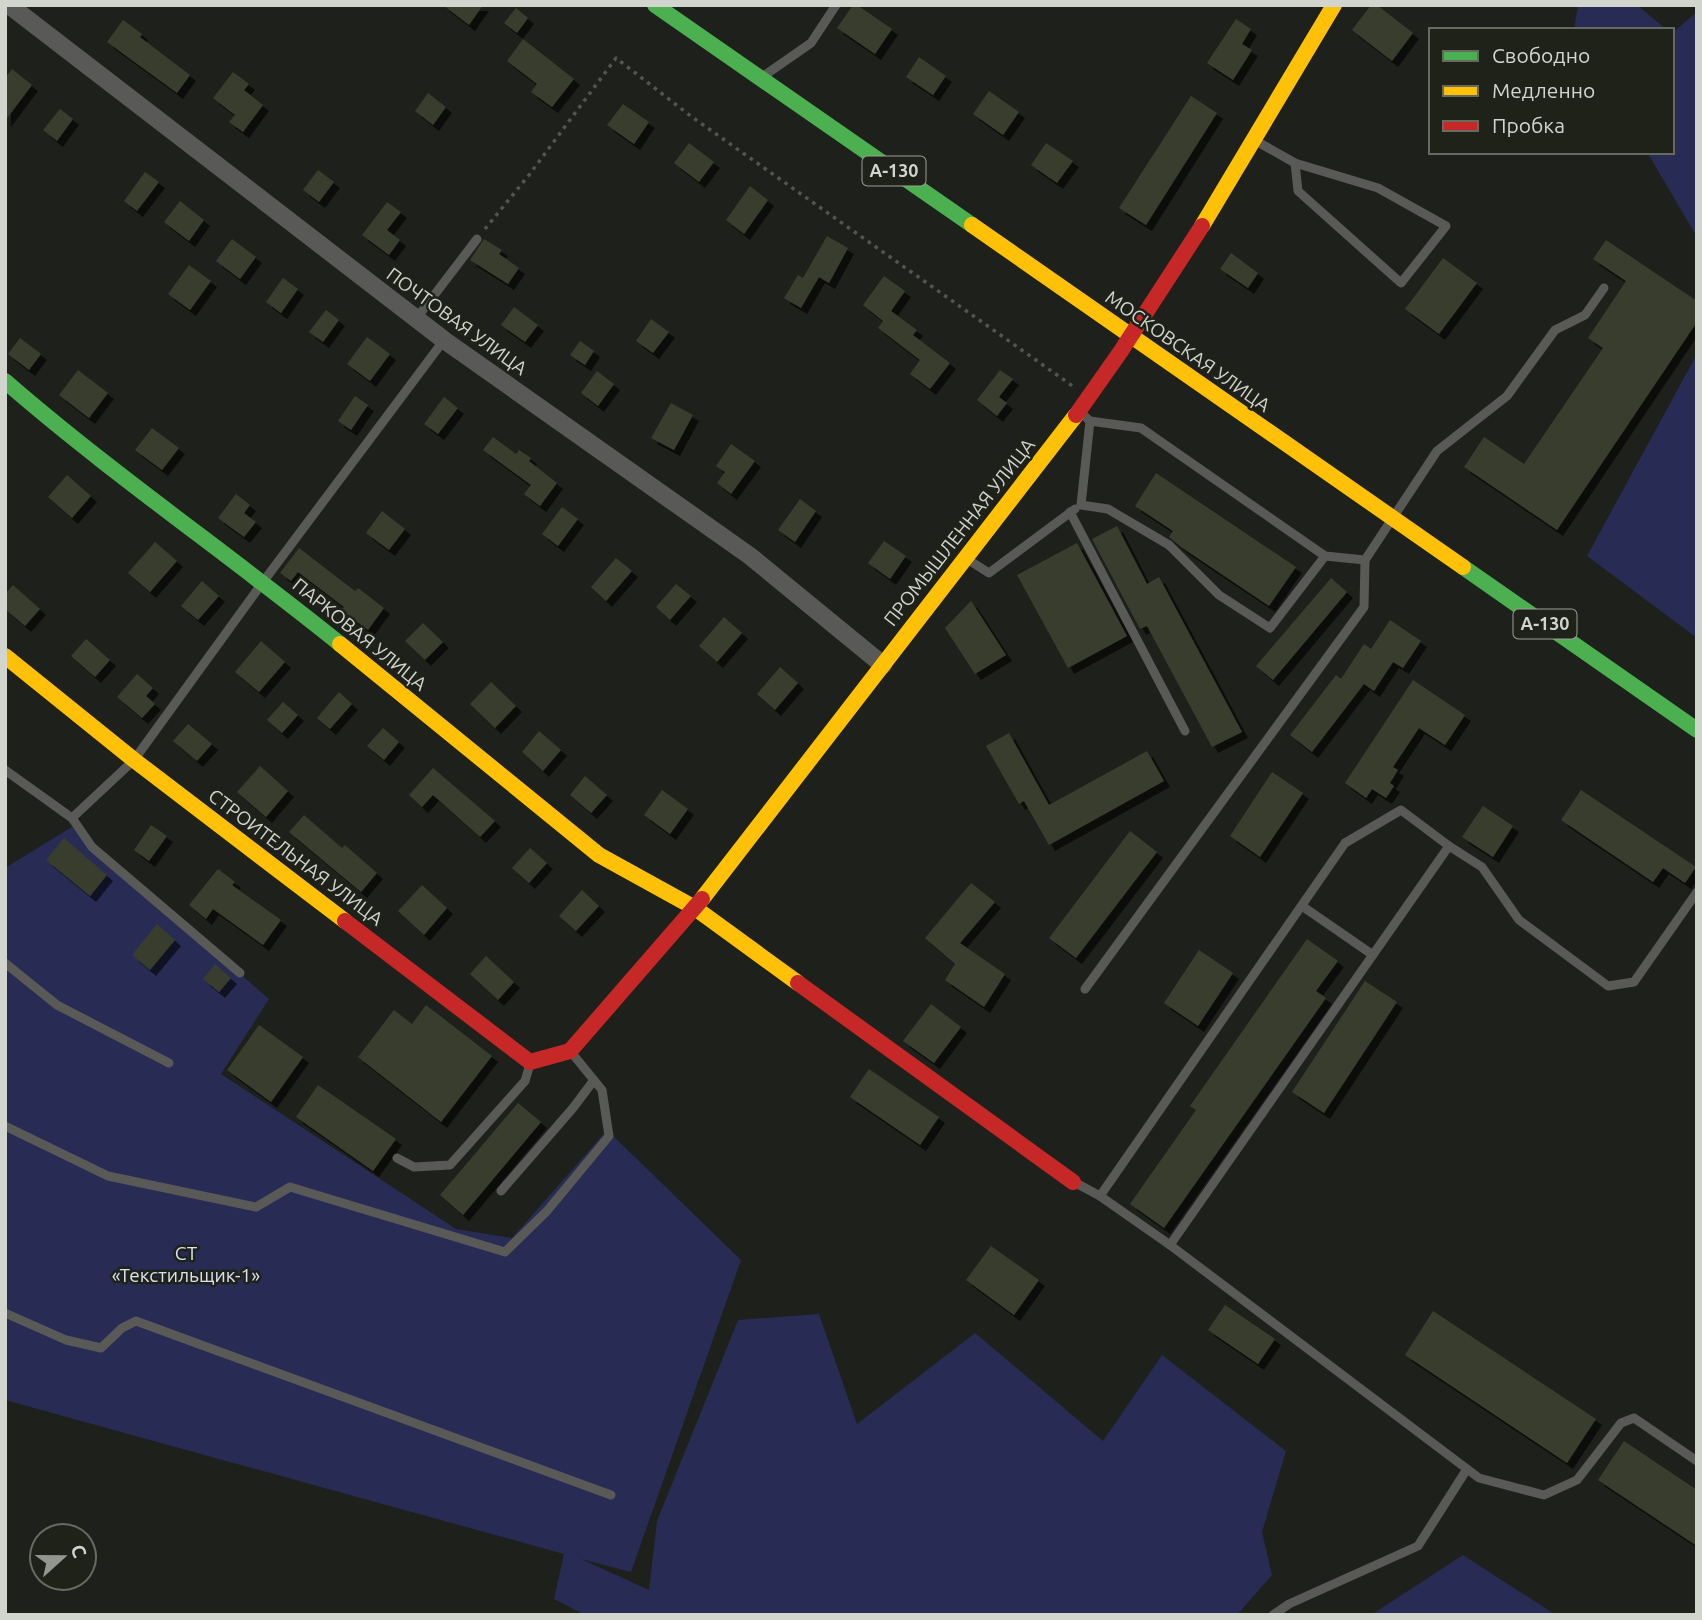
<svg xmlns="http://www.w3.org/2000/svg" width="1702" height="1620" viewBox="0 0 1702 1620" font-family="Ubuntu,sans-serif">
	<defs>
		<filter id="shadow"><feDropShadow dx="6" dy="6" stdDeviation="0" flood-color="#0009"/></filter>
	</defs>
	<rect width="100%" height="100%" fill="#1e201b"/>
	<g fill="#282b54">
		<path d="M1578,5h59l30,25h-93z"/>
		<path d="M1697,12v225l-50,-85h25v-119z"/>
		<path d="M1697,354v284l-110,-82z"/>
		<path d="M72,827l197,172 -48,75 235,155 56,9 95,-108 134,130 -110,312 -50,-13 68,31 8,-69 81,-201 81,-6 38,110 118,-91 128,108 59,-86 124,96 -24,81 10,43 -35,40h-652l-31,-16 10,-45 -559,-154v-532z"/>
		<path d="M1463,1555l93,60h-185z"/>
	</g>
	<g fill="#393d2f" filter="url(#shadow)">
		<path d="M443,5h40l-14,20z"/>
		<path d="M853,5h4l35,24 -17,25 -38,-26z"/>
		<path d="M1371,5h6l36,28 -21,28 -40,-31z"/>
		<path d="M516,8l12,10 -11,15 -13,-10z"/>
		<path d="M1236,19l15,10 -9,15 10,6 -19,30 -26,-17z"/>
		<path d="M123,20l19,14 -2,3 50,38 -13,18 -70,-51z"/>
		<path d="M523,39l51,40 -22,28 -21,-15 6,-8 -30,-23z"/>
		<path d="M919,57l27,19 -13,19 -27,-18z"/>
		<path d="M12,69l20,16 -27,36v-43z"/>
		<path d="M233,72l16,12 -5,6 19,15 -20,27 -14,-10 6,-7 -22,-17z"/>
		<path d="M989,91l30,21 -16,23 -30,-21z"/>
		<path d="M428,93l18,14 -13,18 -18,-14z"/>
		<path d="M1191,96l26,17 -71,112 -27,-17z"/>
		<path d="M623,104l26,18 -15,22 -27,-19z"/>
		<path d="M60,109l13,10 -16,22 -14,-11z"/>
		<path d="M689,143l25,19 -15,20 -25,-19z"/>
		<path d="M1046,143l27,18 -16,22 -26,-18z"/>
		<path d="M318,170l16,12 -15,20 -16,-12z"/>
		<path d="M145,172l14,10 -22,29 -13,-10z"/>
		<path d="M750,186l18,14 -24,34 -18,-14z"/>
		<path d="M180,201l24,19 -15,21 -25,-19z"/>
		<path d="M387,202l14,10 -14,18 13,10 -11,15 -27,-20z"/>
		<path d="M827,236l21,12 -19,35 -10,-6 -18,31 -17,-10 14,-23 5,3z"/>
		<path d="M232,239l24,18 -16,22 -24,-18z"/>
		<path d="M484,239l18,11 -3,4 20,14 -11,16 -38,-24z"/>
		<path d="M1606,240l91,61v21l-140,208 -93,-63 20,-30 40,27 79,-116 -15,-10 38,-57 -33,-22z"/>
		<path d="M1231,253l27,20 -10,15 -28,-19z"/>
		<path d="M1443,258l34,25 -38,51 -34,-25z"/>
		<path d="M189,265l22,16 -21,29 -22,-16z"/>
		<path d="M884,276l21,15 -14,20 26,19 -4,5 37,28 -20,26 -20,-15 10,-14 -42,-32 5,-7 -20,-16z"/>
		<path d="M283,278l15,11 -17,24 -15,-11z"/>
		<path d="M514,307l24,18 -13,17 -24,-17z"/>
		<path d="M326,310l13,10 -16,22 -14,-10z"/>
		<path d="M651,319l18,13 -16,21 -17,-12z"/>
		<path d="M367,337l23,17 -20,27 -23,-17z"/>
		<path d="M20,338l21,16 -12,16 -21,-16z"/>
		<path d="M580,341l14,10 -9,14 -15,-10z"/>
		<path d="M78,370l30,23 -19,25 -30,-23z"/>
		<path d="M1000,370l13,9 -14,18 8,6 -10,13 -20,-16z"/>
		<path d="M597,371l17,13 -16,22 -17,-13z"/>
		<path d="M355,396l13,9 -17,25 -13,-9z"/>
		<path d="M444,397l14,11 -20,26 -14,-10z"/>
		<path d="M671,403l22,12 -19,35 -23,-12z"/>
		<path d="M152,428l27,20 -17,22 -27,-20z"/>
		<path d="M493,437l23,17 3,-4 12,8 -2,3 28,22 -17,23 -16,-12 7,-9 -48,-35z"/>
		<path d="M731,444l24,17 -24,33 -14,-11 8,-11 -9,-6z"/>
		<path d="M1156,473l140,94 -27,39 -88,-59 -12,-10 4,-6 -38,-25z"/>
		<path d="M67,475l24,21 -19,22 -24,-21z"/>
		<path d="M236,494l14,11 -6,8 12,9 -12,15 -26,-19z"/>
		<path d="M800,499l16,12 -21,31 -17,-12z"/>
		<path d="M562,507l16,12 -20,27 -16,-12z"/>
		<path d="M382,511l23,18 -16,21 -23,-17z"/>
		<path d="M1117,526l30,58 12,-7 83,155 -30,15 -65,-121 -7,3 -48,-90z"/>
		<path d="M884,541l22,15 -16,23 -22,-16z"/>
		<path d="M155,542l22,19 -27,31 -22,-19z"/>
		<path d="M1077,543l50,93 -59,32 -51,-93z"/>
		<path d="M299,548l56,43 3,-3 26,20 -16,22 -27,-20 3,-3 -46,-35 -7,9 -11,-8z"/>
		<path d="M616,558l16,13 -26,30 -15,-14z"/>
		<path d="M1331,578l16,14 -74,88 -17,-14z"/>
		<path d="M202,581l17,15 -21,24 -17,-14z"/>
		<path d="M676,584l15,12 -21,24 -14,-13z"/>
		<path d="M13,585l27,24 -15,17 -20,-17v-15z"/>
		<path d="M971,601l35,54 -31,19 -30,-46z"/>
		<path d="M724,617l18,16 -25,29 -18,-16z"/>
		<path d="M1390,620l31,21 -18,27 -10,-6 -19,29 -10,-7 -52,68 -22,-17 46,-60 5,4 23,-35 7,5z"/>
		<path d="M423,623l20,19 -18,18 -20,-19z"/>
		<path d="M86,639l24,21 -15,17 -24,-21z"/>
		<path d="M261,641l24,21 -26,30 -24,-20z"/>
		<path d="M780,667l18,16 -23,27 -18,-16z"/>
		<path d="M137,674l16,14 -7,8 9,8 -13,14 -25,-21z"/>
		<path d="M1413,680l52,35 -20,30 -26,-17 -26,39 5,3 -8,13 4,3 -8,12 -14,-9 -6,9 -21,-15z"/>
		<path d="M491,682l25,24 -21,22 -25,-24z"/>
		<path d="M339,692l13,12 -22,25 -13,-11z"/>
		<path d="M283,702l15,13 -16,18 -15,-13z"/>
		<path d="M188,724l24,20 -15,17 -24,-20z"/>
		<path d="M383,728l16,14 -15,18 -17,-14z"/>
		<path d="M539,731l22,19 -18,21 -21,-19z"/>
		<path d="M1009,733l40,72 98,-54 17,30 -115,64 -25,-44 -5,3 -33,-58z"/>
		<path d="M260,766l28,25 -22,26 -29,-25z"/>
		<path d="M433,768l62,53 -15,16 -47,-42 -11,12 -13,-12z"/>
		<path d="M1272,772l31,21 -43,64 -30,-21z"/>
		<path d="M585,776l22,19 -16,18 -21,-18z"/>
		<path d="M662,790l26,19 -18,25 -26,-19z"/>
		<path d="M1581,790l115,77 -11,16 -22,-15 -10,14 -92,-62z"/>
		<path d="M1483,806l30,20 -20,31 -31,-20z"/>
		<path d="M304,815l38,33 3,-3 32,28 -16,19 -72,-60z"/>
		<path d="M151,825l16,11 -18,25 -15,-11z"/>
		<path d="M1130,831l27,21 -81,106 -27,-20z"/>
		<path d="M64,838l43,37 -17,21 -44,-36z"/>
		<path d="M530,848l17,15 -18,20 -17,-15z"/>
		<path d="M218,869l17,13 -3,3 49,35 -18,25 -50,-36 -7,10 -17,-14z"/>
		<path d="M971,883l24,19 -35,41 45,31 -21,33 -39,-27 10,-16 -30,-26z"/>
		<path d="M422,885l25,23 -23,27 -26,-24z"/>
		<path d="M582,890l17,16 -23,25 -17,-15z"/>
		<path d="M157,924l18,16 -25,30 -18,-15z"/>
		<path d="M1307,939l31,22 -22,30 10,7 -162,230 -34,-24 66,-94 -6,-4z"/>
		<path d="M1199,950l34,23 -35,53 -34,-23z"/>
		<path d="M486,956l28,26 -16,18 -28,-26z"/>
		<path d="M215,964l16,14 -12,14 -16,-13z"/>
		<path d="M1365,981l32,21 -73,111 -32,-21z"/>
		<path d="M931,1004l30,23 -27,36 -31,-22z"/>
		<path d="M426,1005l66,51 -51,66 -83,-65 36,-47 18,14z"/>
		<path d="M259,1025l44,32 -32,45 -44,-32z"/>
		<path d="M869,1069l70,48 -19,28 -70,-48z"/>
		<path d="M318,1085l78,54 -23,32 -77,-54z"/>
		<path d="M518,1103l23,19 -78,93 -23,-20z"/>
		<path d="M991,1246l48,34 -25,35 -48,-35z"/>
		<path d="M1225,1305l50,34 -17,25 -50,-34z"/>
		<path d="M1433,1311l163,108 -29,44 -162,-108z"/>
		<path d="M1624,1441l73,49v56l-99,-66z"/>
	</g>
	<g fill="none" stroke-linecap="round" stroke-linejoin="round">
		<path stroke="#545552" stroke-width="3.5" stroke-dasharray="3.5 5" stroke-linecap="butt" d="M485,229l44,-54 87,-117 76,59 382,270"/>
		<g stroke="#595957" stroke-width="9">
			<path d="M765,75l46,-32 25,-38"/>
			<path d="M1256,141l39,22 3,28 103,92 45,-57 -68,-38 -83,-25"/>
			<path d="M416,319l61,-80"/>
			<path d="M1079,411l11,10 51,7 184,128 40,4 72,-109 70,-55 48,-66 30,-15 19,-27"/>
			<path d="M1090,421l-9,84 27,4 61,36 50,50 51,33 55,-72"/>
			<path d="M1070,512l115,219"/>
			<path d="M967,559l22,14 86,-64"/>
			<path d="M5,770l67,48 20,29 148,126"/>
			<path d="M72,818l62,-58 129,-178 181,-242"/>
			<path d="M1302,906l71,49"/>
			<path d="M5,963l52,42 112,58"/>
			<path d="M1085,989l279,-382 1,-47"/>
			<path d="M5,1126l103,50 148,31 34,-20 215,65 42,-41 62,-75 -7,-46 -31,-38"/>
			<path d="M397,1158l17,9 36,-2 75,-84 5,-17"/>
			<path d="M1074,1182l26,14 70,49 309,233 65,17 33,-15 44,-57 13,-5 63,43"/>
			<path d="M501,1191l72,-83 21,-28"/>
			<path d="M1100,1196l245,-353 56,-33 48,36"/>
			<path d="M1170,1245l279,-399 33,21 37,53 89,66 26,-4 63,-90"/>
			<path d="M5,1313l61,27 35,8 21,-20 14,-7 475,174"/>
			<path d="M1273,1615l16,-11 129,-58 49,-77"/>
		</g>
		<path stroke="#595957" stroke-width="18" d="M9,5l435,335 306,216 133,109"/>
		<g stroke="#4caf50" stroke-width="16">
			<path d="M655,5l317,220"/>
			<path d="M5,381c107,93 225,174 335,263"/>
			<path d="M1463,567l234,163"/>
		</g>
		<g stroke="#ffc107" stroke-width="16">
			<path d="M972,225l491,342"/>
			<path d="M1202,226l132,-221"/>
			<path d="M340,644l259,211 96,53 103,75"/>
			<path d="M5,656l129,104 211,161"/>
			<path d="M702,899l374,-484"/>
		</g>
		<g stroke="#c62828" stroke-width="16">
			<path d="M1076,415l45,-64 81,-125"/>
			<path d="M345,921l185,141 40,-11 132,-152"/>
			<path d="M798,983l275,199"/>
		</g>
	</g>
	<g text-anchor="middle" stroke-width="5" stroke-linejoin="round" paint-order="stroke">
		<g fill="#1f2219" stroke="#9c9f98" stroke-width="2">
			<rect x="862.5" y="156.5" width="63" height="29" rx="5"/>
			<rect x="1513.5" y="609.5" width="63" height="29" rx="5"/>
		</g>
		<g font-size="18" font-weight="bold" fill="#d2d5ce">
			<text x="894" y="177">А-130</text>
			<text x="1545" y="630">А-130</text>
		</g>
		<g font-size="19" fill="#d2d5ce" stroke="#1f2219">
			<text transform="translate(457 321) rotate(36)" y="7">ПОЧТОВАЯ УЛИЦА</text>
			<text transform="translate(1188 351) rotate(35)" y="7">МОСКОВСКАЯ УЛИЦА</text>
			<text transform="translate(959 532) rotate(-52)" y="7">ПРОМЫШЛЕННАЯ УЛИЦА</text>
			<text transform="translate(360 634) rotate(39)" y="7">ПАРКОВАЯ УЛИЦА</text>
			<text transform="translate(296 857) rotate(37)" y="7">СТРОИТЕЛЬНАЯ УЛИЦА</text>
		</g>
		<g font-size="19" fill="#dde0f2" stroke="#1f2219">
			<text x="186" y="1260">СТ<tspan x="186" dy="22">«Текстильщик-1»</tspan></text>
		</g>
	</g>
	<rect width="1702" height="1620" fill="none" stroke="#d2d5ce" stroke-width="14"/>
	<rect x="1429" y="28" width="245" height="126" fill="#1f2219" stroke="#676a61" stroke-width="2"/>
	<rect x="1443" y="51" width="35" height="10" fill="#4caf50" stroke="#676a61" stroke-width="2"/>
	<text x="1492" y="63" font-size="21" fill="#d2d5ce">Свободно</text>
	<rect x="1443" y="86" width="35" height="10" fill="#ffc107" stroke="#676a61" stroke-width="2"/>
	<text x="1492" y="98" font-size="21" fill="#d2d5ce">Медленно</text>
	<rect x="1443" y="121" width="35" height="10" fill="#c62828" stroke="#676a61" stroke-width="2"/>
	<text x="1492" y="133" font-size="21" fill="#d2d5ce">Пробка</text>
	<g transform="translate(63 1557) rotate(69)"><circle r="33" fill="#1f2219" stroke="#676a61" stroke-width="2"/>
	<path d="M0-5L12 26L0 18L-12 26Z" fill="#93968f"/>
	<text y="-10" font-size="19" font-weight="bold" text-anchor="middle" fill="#d2d5ce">С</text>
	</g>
</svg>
